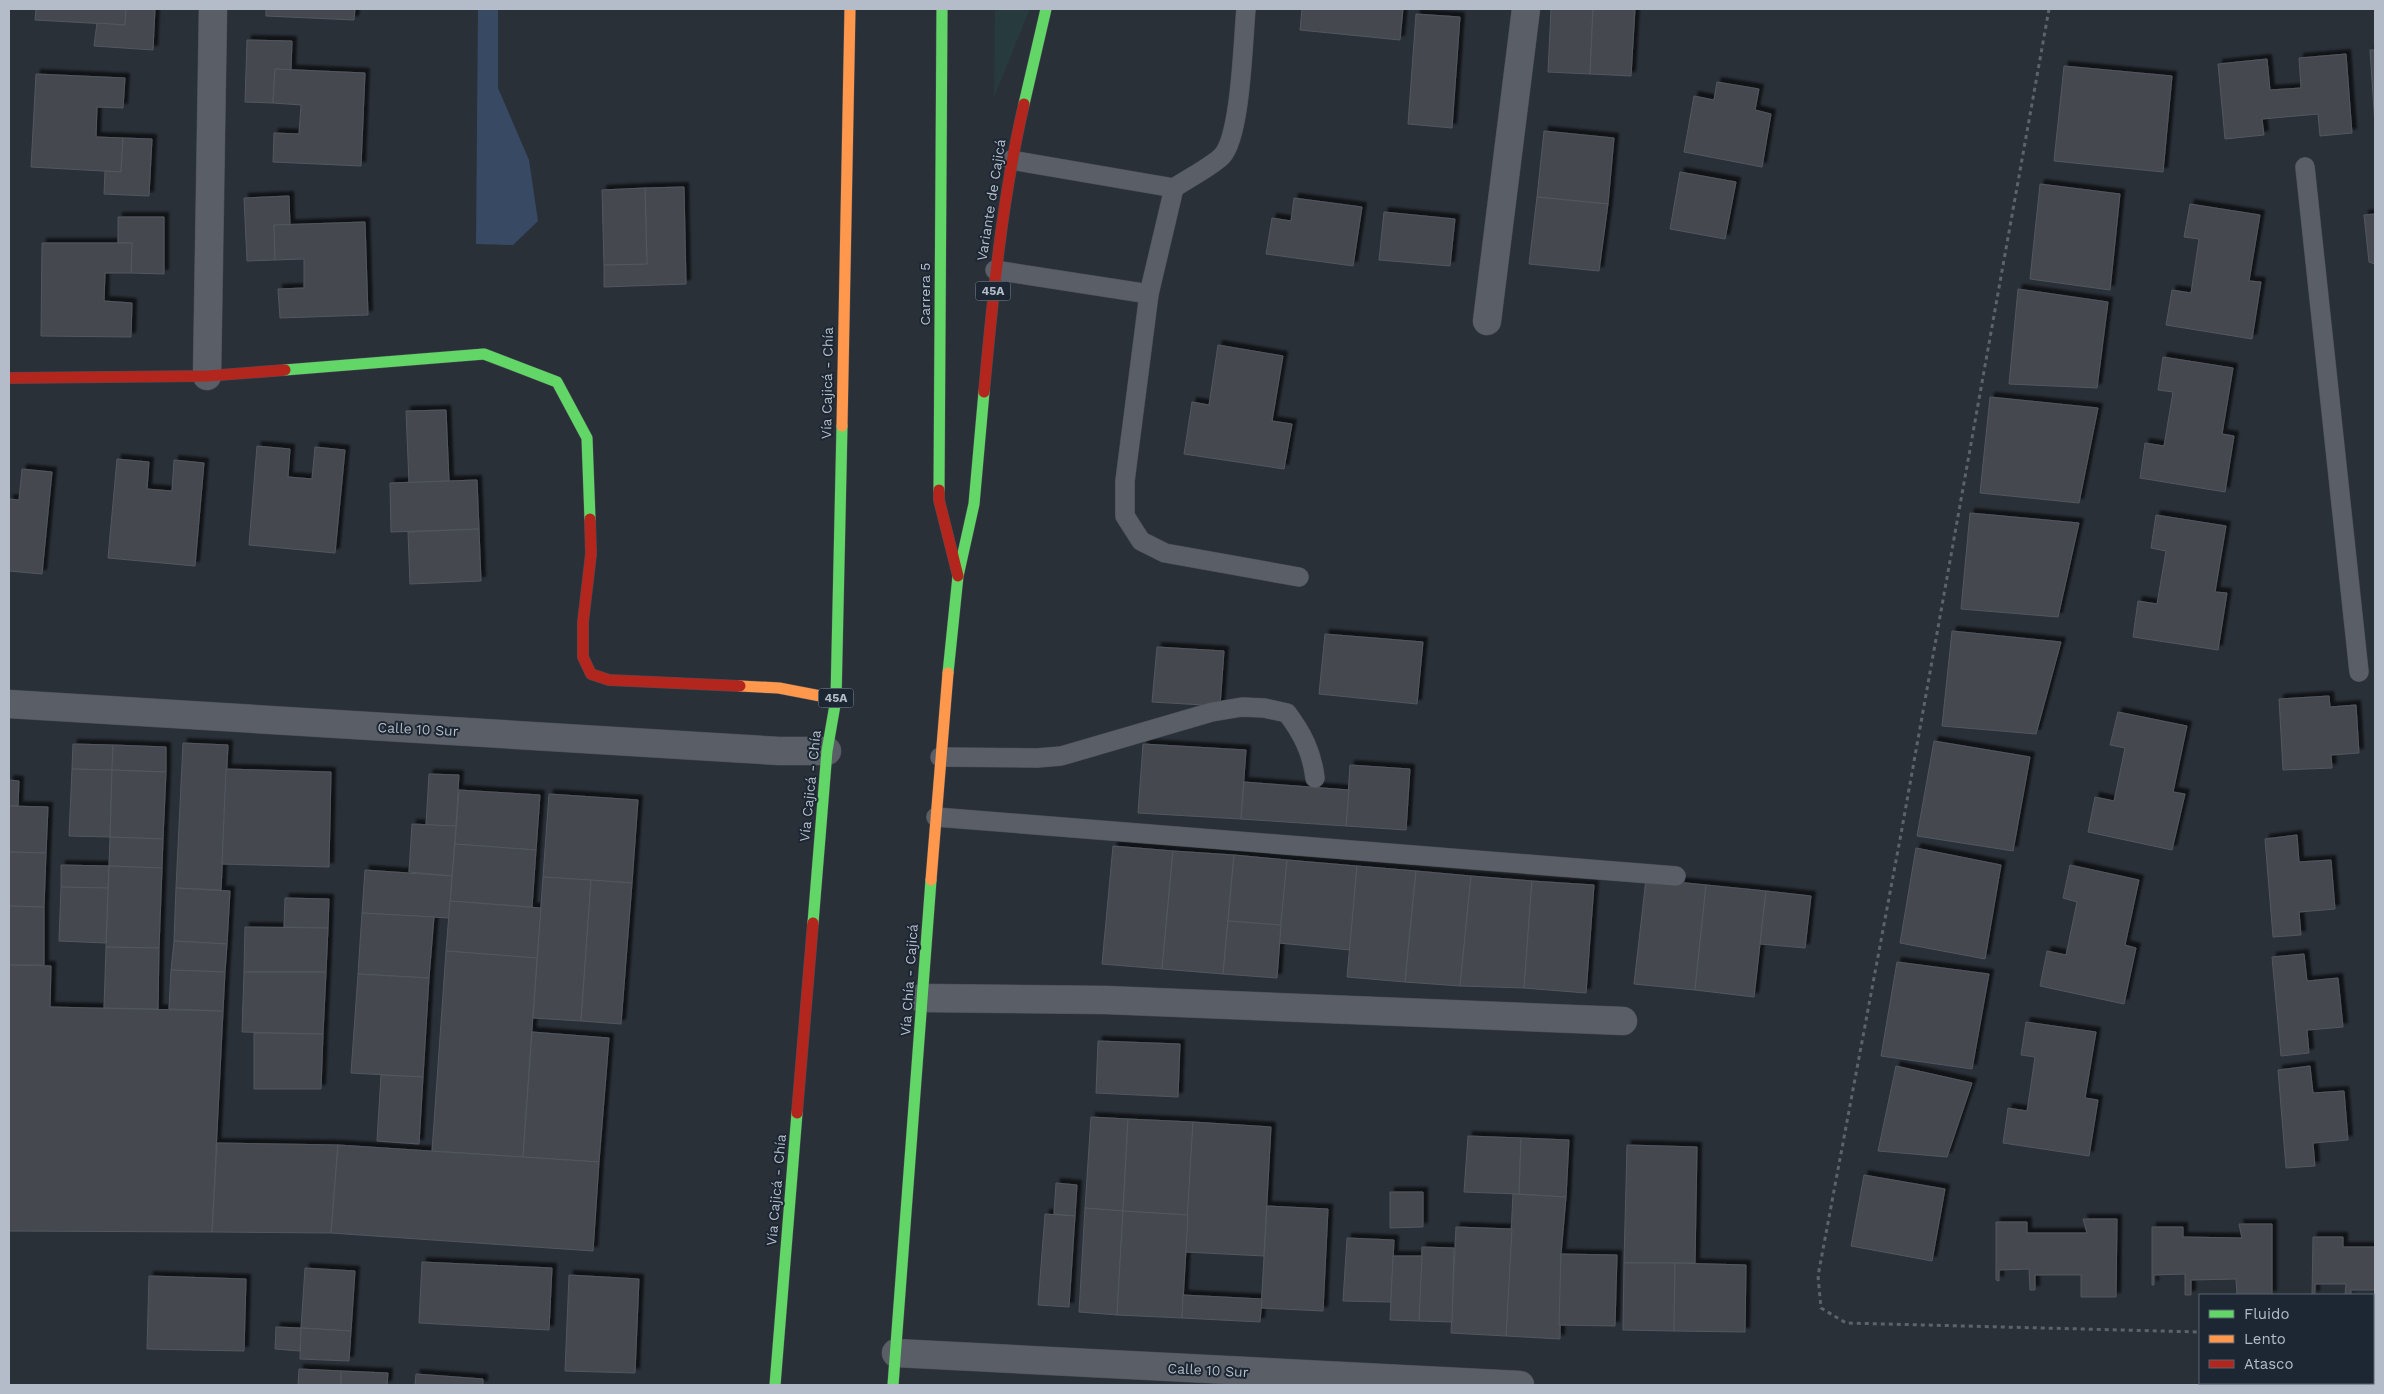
<svg xmlns="http://www.w3.org/2000/svg" width="2384" height="1394" viewBox="0 0 2384 1394" font-family="'Work Sans',sans-serif">
	<defs>
		<filter id="shadow"><feDropShadow dx="4.5" dy="-4.5" stdDeviation="1" flood-color="#0009"/></filter>
	</defs>
	<rect width="100%" height="100%" fill="#2a3038"/>
	<path fill="#273a3e" d="M995,9h35l-36,88z"/>
	<path fill="#384963" d="M478,9h20v79l31,72 9,61 -25,24 -37,-1z"/>
	<g fill="#444950" stroke="#52575f" filter="url(#shadow)">
		<path d="M36,9h90l-1,16 -90,-5z"/>
		<path d="M126,9h29l-2,41 -59,-4 3,-23 28,2z"/>
		<path d="M266,9h89l-1,11 -88,-4z"/>
		<path d="M1302,9h101l-3,31 -100,-10z"/>
		<path d="M1551,9h42l-3,65 -42,-2z"/>
		<path d="M1593,9h42l-4,67 -41,-2z"/>
		<path d="M1416,14l44,3 -8,111 -44,-4z"/>
		<path d="M247,40l45,1 -1,29 -16,-1 -2,34 -28,-1z"/>
		<path d="M2370,50h5v75z"/>
		<path d="M2346,54l6,79 -32,3 -2,-22 -56,5 2,16 -39,4 -7,-75 49,-5 3,31 31,-2 -2,-30z"/>
		<path d="M2064,66l108,10 -9,96 -109,-11z"/>
		<path d="M275,69l90,4 -4,93 -88,-4 1,-29 25,1 2,-29 -28,-2z"/>
		<path d="M36,74l89,4 -2,30 -26,-1 -1,30 27,1 -2,34 -90,-5z"/>
		<path d="M1717,82l42,7 -4,21 16,4 -9,53 -78,-15 10,-56 20,4z"/>
		<path d="M1544,131l70,7 -6,66 -71,-7z"/>
		<path d="M123,138l29,1 -3,57 -45,-2 1,-23 16,1z"/>
		<path d="M1680,172l56,10 -11,57 -55,-10z"/>
		<path d="M2040,184l80,10 -10,96 -80,-11z"/>
		<path d="M684,187l2,97 -82,3v-22l43,-1 -2,-76z"/>
		<path d="M645,188l2,76 -43,1 -2,-75z"/>
		<path d="M289,196l1,29h-16l1,35 -28,1 -3,-63z"/>
		<path d="M1537,197l71,7 -9,67 -70,-7z"/>
		<path d="M1294,198l68,9 -9,59 -87,-12 6,-36 19,3z"/>
		<path d="M2190,204l70,11 -11,66 12,1 -9,57 -86,-14 6,-35 19,3 8,-54 -15,-2z"/>
		<path d="M1384,212l71,7 -5,47 -71,-6z"/>
		<path d="M2375,214v50l-6,-2 -5,-47z"/>
		<path d="M118,217h46v57l-33,-1 1,-30h-14z"/>
		<path d="M365,222l3,93 -88,3 -2,-29 26,-1v-29l-29,1 -1,-35z"/>
		<path d="M42,243h90l-1,30h-26l-1,28 28,2 -1,34 -90,-1z"/>
		<path d="M2018,289l90,13 -11,86 -88,-4z"/>
		<path d="M1218,345l65,11 -11,65 20,3 -8,45 -100,-15 8,-52 17,3z"/>
		<path d="M2163,357l70,11 -11,66 12,2 -9,56 -85,-14 5,-35 19,3 9,-54 -15,-2z"/>
		<path d="M1990,397l108,11 -19,95 -99,-10z"/>
		<path d="M446,410l3,71 -40,2 -3,-72z"/>
		<path d="M257,446l33,3 -2,28 24,2 3,-32 30,3 -10,103 -86,-8z"/>
		<path d="M117,459l32,3 -2,27 25,2 2,-31 30,3 -9,103 -87,-8z"/>
		<path d="M22,469l30,3 -10,102 -33,-3v-72l10,1z"/>
		<path d="M477,480l2,49 -88,3 -1,-49z"/>
		<path d="M1970,513l109,10 -21,94 -97,-8z"/>
		<path d="M2156,515l70,11 -11,66 12,1 -9,57 -85,-13 5,-36 19,3 9,-53 -15,-3z"/>
		<path d="M479,529l2,52 -71,3 -2,-52z"/>
		<path d="M1952,631l109,11 -25,92 -94,-8z"/>
		<path d="M1325,634l98,8 -6,62 -98,-10z"/>
		<path d="M1157,647l67,4 -4,55 -68,-4z"/>
		<path d="M2329,696l1,11 26,-2 3,48 -28,2 1,13 -49,2 -4,-71z"/>
		<path d="M2118,712l69,14 -14,66 12,2 -13,56 -84,-18 7,-35 19,4 11,-53 -15,-3z"/>
		<path d="M1934,741l96,16 -17,94 -96,-15z"/>
		<path d="M183,743l45,2 -7,145 -45,-2z"/>
		<path d="M73,744l40,1 -1,25 -40,-1z"/>
		<path d="M1143,744l103,6 -5,69 -103,-6z"/>
		<path d="M113,745l53,2v25l-54,-2z"/>
		<path d="M1350,765l60,4 -4,61 -60,-4z"/>
		<path d="M72,769l40,1 -2,67 -41,-1z"/>
		<path d="M226,769l105,3 -2,95 -107,-3z"/>
		<path d="M112,770l54,2 -3,67 -53,-2z"/>
		<path d="M429,774l30,1 -3,51 -30,-1z"/>
		<path d="M9,780l10,1 -1,25h-9z"/>
		<path d="M1244,782l105,8 -3,36 -105,-7z"/>
		<path d="M459,790l81,5 -4,55 -81,-6z"/>
		<path d="M549,794l89,6 -6,83 -89,-6z"/>
		<path d="M9,806l39,1 -2,46 -37,-1z"/>
		<path d="M412,824l44,2 -4,50 -43,-4z"/>
		<path d="M2297,835l2,27 32,-2 4,49 -36,3 2,23 -28,2 -8,-98z"/>
		<path d="M110,837l53,2 -1,29 -53,-2z"/>
		<path d="M455,844l81,6 -4,57 -82,-6z"/>
		<path d="M1113,846l60,5 -11,118 -60,-5z"/>
		<path d="M1916,848l85,17 -16,94 -85,-16z"/>
		<path d="M1173,851l61,4 -11,119 -61,-5z"/>
		<path d="M9,852l37,1 -2,54 -35,-1z"/>
		<path d="M1234,855l53,5 -6,65 -53,-4z"/>
		<path d="M1287,860l70,6 -7,84 -71,-7z"/>
		<path d="M61,865l48,1 -1,22 -47,-1z"/>
		<path d="M2070,865l69,15 -14,65 11,3 -12,56 -84,-18 7,-35 19,4 11,-53 -14,-4z"/>
		<path d="M109,866l53,2 -3,80 -53,-1z"/>
		<path d="M1357,866l59,5 -11,111 -58,-5z"/>
		<path d="M365,870l87,6 -3,42 -87,-5z"/>
		<path d="M1416,871l55,5 -11,110 -55,-4z"/>
		<path d="M1471,876l61,5 -8,107 -64,-2z"/>
		<path d="M543,877l48,3 -10,141 -48,-3z"/>
		<path d="M1646,879l60,6 -11,105 -61,-6z"/>
		<path d="M591,880l41,3 -11,141 -40,-3z"/>
		<path d="M1532,881l62,4 -8,108 -62,-5z"/>
		<path d="M1706,885l60,6 -12,106 -59,-7z"/>
		<path d="M61,887l47,1 -2,55 -47,-2z"/>
		<path d="M176,888l54,3 -3,53 -53,-3z"/>
		<path d="M1766,891l45,5 -6,52 -45,-4z"/>
		<path d="M285,898l44,1 -1,29 -44,-1z"/>
		<path d="M450,901l91,7 -4,50 -91,-7z"/>
		<path d="M9,906l35,1v58h-35z"/>
		<path d="M362,913l72,4 -5,61 -71,-4z"/>
		<path d="M1228,921l53,4 -4,53 -54,-4z"/>
		<path d="M245,927l83,1 -2,44h-82z"/>
		<path d="M174,941l53,3 -2,28 -54,-2z"/>
		<path d="M106,947l53,1 -1,61 -54,-1z"/>
		<path d="M446,951l91,7 -14,199 -91,-6z"/>
		<path d="M2304,954l3,27 31,-3 5,49 -36,3 2,23 -28,3 -9,-99z"/>
		<path d="M1897,962l92,12 -17,95 -91,-13z"/>
		<path d="M9,965l42,1 -1,41 173,4 -11,221 -203,-1z"/>
		<path d="M171,970l54,2 -2,39 -54,-2z"/>
		<path d="M244,972h82l-3,62 -81,-2z"/>
		<path d="M358,974l71,4 -6,99 -72,-4z"/>
		<path d="M2026,1022l70,10 -11,66 13,2 -9,56 -86,-13 5,-35 19,3 8,-54 -14,-2z"/>
		<path d="M532,1032l77,6 -10,124 -76,-5z"/>
		<path d="M254,1033l69,1 -2,55h-67z"/>
		<path d="M1098,1041l82,3 -2,53 -82,-4z"/>
		<path d="M1896,1066l76,17 -25,74 -69,-6z"/>
		<path d="M2310,1066l3,27 31,-2 4,49 -35,3 2,23 -29,2 -8,-98z"/>
		<path d="M381,1075l42,2 -4,67 -42,-3z"/>
		<path d="M1091,1117l37,2 -5,92 -38,-3z"/>
		<path d="M1128,1119l65,3 -5,93 -65,-4z"/>
		<path d="M1193,1122l78,5 -7,129 -79,-4z"/>
		<path d="M1468,1136l53,2 -2,56 -55,-2z"/>
		<path d="M1521,1138l48,2 -3,57 -47,-3z"/>
		<path d="M217,1143l121,2 -7,88 -119,-1z"/>
		<path d="M338,1145l261,17 -6,89 -262,-18z"/>
		<path d="M1627,1145l70,2 -2,116h-71z"/>
		<path d="M1864,1175l81,14 -13,72 -81,-15z"/>
		<path d="M1056,1183l21,2 -2,31 -21,-2z"/>
		<path d="M1390,1192h33v35l-33,1z"/>
		<path d="M1513,1194l53,3 -5,57 -1,85 -54,-3z"/>
		<path d="M1267,1206l61,3 -5,102 -62,-3z"/>
		<path d="M1085,1208l38,3 -6,104 -38,-3z"/>
		<path d="M1123,1211l65,4 -6,103 -65,-3z"/>
		<path d="M1045,1214l30,2 -6,91 -31,-2z"/>
		<path d="M2083,1219h34l-1,78h-35v-22h-46v15h-5l-1,-21 -30,1v11l-3,-1v-58h31v11h60z"/>
		<path d="M2239,1224h33v71h-35l-1,-16 -45,1v15h-6v-21l-31,1v10h-2v-58h31v10l59,1z"/>
		<path d="M1456,1227l56,2 -6,107 -55,-3z"/>
		<path d="M2313,1237h30v10h32v43h-24v5h-6l1,-11h-31v11h-3z"/>
		<path d="M1347,1238l47,2 -3,62 -48,-1z"/>
		<path d="M1422,1247l32,1 -2,74 -33,-1z"/>
		<path d="M1561,1254l56,1 -2,71 -56,-1z"/>
		<path d="M1393,1256h29l-3,65 -29,-1z"/>
		<path d="M422,1262l130,6 -3,62 -130,-7z"/>
		<path d="M1624,1263h51l-1,68 -51,-1z"/>
		<path d="M1675,1263l71,2 -1,67 -71,-1z"/>
		<path d="M305,1268l50,3 -4,60 -50,-3z"/>
		<path d="M569,1275l70,4 -4,94 -70,-2z"/>
		<path d="M149,1276l97,3 -2,72 -97,-2z"/>
		<path d="M1183,1295l79,4 -2,23 -78,-4z"/>
		<path d="M276,1327l25,1 -1,23 -25,-2z"/>
		<path d="M301,1328l50,3 -2,30 -49,-2z"/>
		<path d="M299,1369l42,2v14h-43z"/>
		<path d="M341,1371l47,2 -1,12h-46z"/>
		<path d="M416,1374l67,5v6h-68z"/>
	</g>
	<g fill="none" stroke-linecap="round" stroke-linejoin="round">
		<defs>
			<g id="lane">
				<path d="M1011,160l163,28c13,-9 37,-21 48,-32 19,-20 21,-117 24,-147"/>
				<path d="M2305,167l54,505"/>
				<path d="M1174,188l-25,106 -24,187v35l16,25 24,12 134,24"/>
				<path d="M995,270l154,24"/>
				<path d="M940,757l97,1 24,-2 151,-44 30,-5 22,1 23,5c15,20 25,39 28,65"/>
				<path d="M936,817l740,59"/>
			</g>
			<g id="street">
				<path d="M1487,321l39,-312"/>
				<path d="M207,376l6,-367"/>
				<path d="M9,704l770,47h48"/>
				<path d="M922,998l184,2 517,21"/>
				<path d="M896,1353l624,32"/>
			</g>
			<g id="fast">
				<path d="M1024,104l22,-95"/>
				<path d="M285,370l199,-16 73,28 30,56 3,81"/>
				<path d="M939,490l3,-481"/>
				<path d="M948,673l10,-97 16,-72 10,-112"/>
				<path d="M813,923l14,-172 9,-52 6,-273"/>
				<path d="M775,1385l22,-272"/>
				<path d="M893,1385l38,-505"/>
			</g>
			<g id="slow">
				<path d="M842,426l8,-417"/>
				<path d="M740,686l39,2 57,11"/>
				<path d="M931,880l17,-207"/>
			</g>
			<g id="jam">
				<path d="M9,378l198,-2 78,-6"/>
				<path d="M984,392c9,-97 18,-193 40,-288"/>
				<path d="M939,490v10l19,76"/>
				<path d="M590,519l1,35 -8,68v35l8,17 18,6 131,6"/>
				<path d="M797,1113l16,-190"/>
			</g>
		</defs>
		<use href="#lane" stroke="#484c53" stroke-width="20"/>
		<use href="#street" stroke="#484c53" stroke-width="29"/>
		<use href="#fast" stroke="#484c53" stroke-width="12"/>
		<use href="#slow" stroke="#484c53" stroke-width="12"/>
		<use href="#jam" stroke="#484c53" stroke-width="12"/>
		<g stroke="#5d636a" stroke-width="3" stroke-dasharray="4 4" stroke-linecap="butt">
			<path d="M2049,9l-148,825 -83,442 3,32 25,15 354,9"/>
			<path d="M2373,1336h2"/>
		</g>
		<use href="#lane" stroke="#5a5e66" stroke-width="19"/>
		<use href="#street" stroke="#5a5e66" stroke-width="28"/>
		<use href="#fast" stroke="#63d668" stroke-width="11"/>
		<use href="#slow" stroke="#ff974d" stroke-width="11"/>
		<use href="#jam" stroke="#b3261e" stroke-width="11"/>
	</g>
	<g text-anchor="middle" stroke-width="4" stroke-linejoin="round" paint-order="stroke">
		<g fill="#1d2633" stroke="#878f9c" stroke-width="1">
			<rect x="975.5" y="281.5" width="35" height="19" rx="4"/>
			<rect x="818.5" y="688.5" width="35" height="19" rx="4"/>
		</g>
		<g font-size="12" font-weight="bold" fill="#b4bcc9">
			<text x="993" y="295">45A</text>
			<text x="836" y="702">45A</text>
		</g>
		<g font-size="14" fill="#b4bcc9" stroke="#1d2633">
			<text transform="translate(991 200) rotate(-81)" y="5">Variante de Cajicá</text>
			<text transform="translate(925 294) rotate(-90)" y="5">Carrera 5</text>
			<text transform="translate(827 383) rotate(-89)" y="5">Vía Cajicá - Chía</text>
			<text transform="translate(418 729) rotate(3)" y="5">Calle 10 Sur</text>
			<text transform="translate(810 786) rotate(-84)" y="5">Vía Cajicá - Chía</text>
			<text transform="translate(909 980) rotate(-86)" y="5">Vía Chía - Cajicá</text>
			<text transform="translate(776 1190) rotate(-85)" y="5">Vía Cajicá - Chía</text>
			<text transform="translate(1208 1370) rotate(3)" y="5">Calle 10 Sur</text>
		</g>
	</g>
	<rect width="2384" height="1394" fill="none" stroke="#b4bcc9" stroke-width="20"/>
	<rect x="2199" y="1294" width="175" height="90" fill="#1d2633" stroke="#59626f"/>
	<rect x="2209" y="1310" width="25" height="8" fill="#63d668" stroke="#59626f"/>
	<text x="2244" y="1319" font-size="15" fill="#b4bcc9">Fluido</text>
	<rect x="2209" y="1335" width="25" height="8" fill="#ff974d" stroke="#59626f"/>
	<text x="2244" y="1344" font-size="15" fill="#b4bcc9">Lento</text>
	<rect x="2209" y="1360" width="25" height="8" fill="#b3261e" stroke="#59626f"/>
	<text x="2244" y="1369" font-size="15" fill="#b4bcc9">Atasco</text>
</svg>
